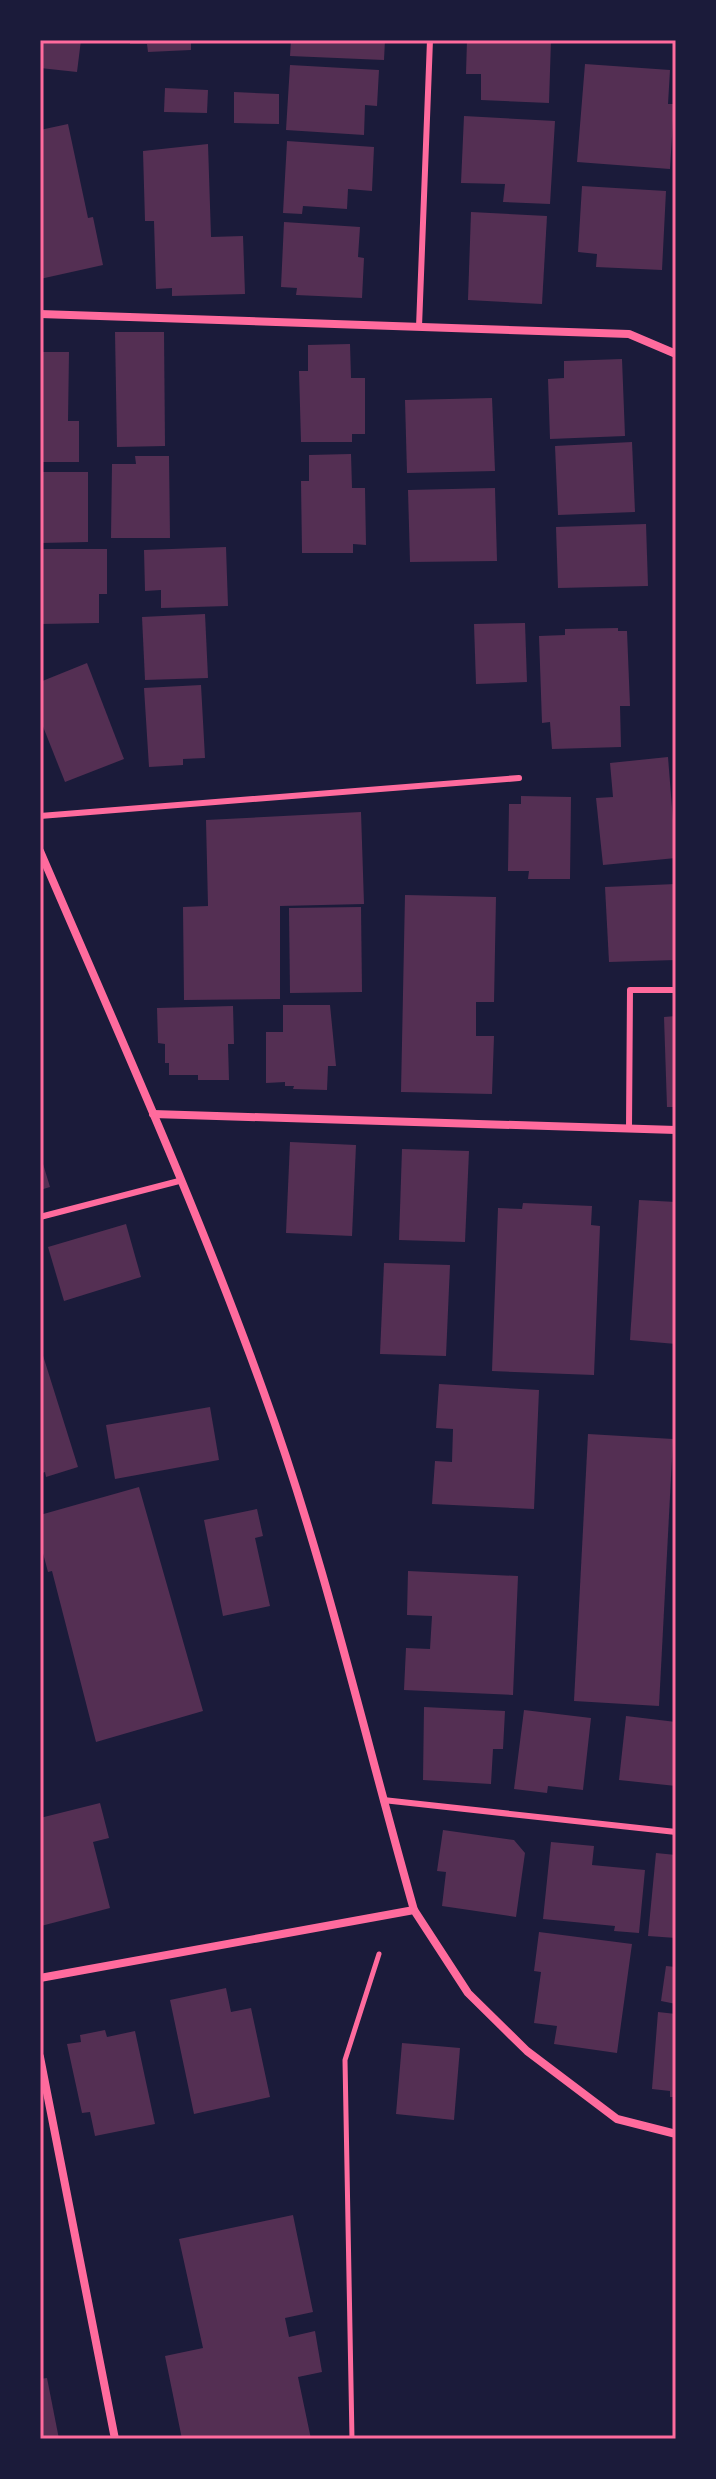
<svg xmlns="http://www.w3.org/2000/svg" width="716" height="2479" viewBox="0 0 716 2479" font-family="Arial,sans-serif">
	<rect width="100%" height="100%" fill="#1b1b3a"/>
	<g fill="#542f53">
		<path d="M40,40h41l-4,32 -37,-4z"/>
		<path d="M130,40h61v10l-43,2 -1,-8h-17z"/>
		<path d="M291,40h94l-1,20 -94,-4z"/>
		<path d="M467,40h84l-2,63 -68,-3v-26h-15z"/>
		<path d="M585,64l85,6 -2,34h6l-4,65 -93,-7z"/>
		<path d="M290,65l89,5 -2,36 -12,-1 -1,30 -78,-5z"/>
		<path d="M165,88l43,2 -1,23 -43,-1z"/>
		<path d="M234,92l45,2v30l-45,-1z"/>
		<path d="M464,116l91,5 -5,83 -47,-2 2,-18 -44,-1z"/>
		<path d="M68,124l20,94 5,-1 10,48 -63,14v-149z"/>
		<path d="M287,141l87,6 -2,44 -24,-2 -1,20 -44,-3 -1,8 -19,-1z"/>
		<path d="M208,144l3,93 32,-1 2,58 -73,2v-8l-16,1 -2,-68h-9l-2,-70z"/>
		<path d="M582,186l84,5 -4,79 -66,-3 1,-13 -19,-2z"/>
		<path d="M471,212l76,4 -5,88 -74,-4z"/>
		<path d="M284,222l76,5 -2,30 6,1 -2,40 -66,-3 1,-7 -16,-1z"/>
		<path d="M115,332h49l1,114 -48,1z"/>
		<path d="M350,344l1,34h14v56h-13v8h-51l-2,-71h9v-26z"/>
		<path d="M40,352h29l-1,69h11v41h-39z"/>
		<path d="M622,359l3,77 -75,3 -2,-60 16,-1v-17z"/>
		<path d="M492,398l3,73 -88,2 -2,-73z"/>
		<path d="M632,442l3,70 -77,3 -3,-69z"/>
		<path d="M351,454l1,34h13l1,57 -13,-1v9h-51l-1,-72h8v-26z"/>
		<path d="M135,456h34l1,82h-59l1,-74h24z"/>
		<path d="M40,472h48v70l-48,1z"/>
		<path d="M495,488l2,73 -87,1 -2,-72z"/>
		<path d="M646,524l2,62 -90,2 -2,-61z"/>
		<path d="M226,547l2,59 -67,2v-18l-16,1 -1,-41z"/>
		<path d="M40,549h67v45h-8v29l-59,1z"/>
		<path d="M205,614l3,64 -63,2 -3,-63z"/>
		<path d="M525,623l2,59 -51,2 -2,-60z"/>
		<path d="M618,628v3h9l3,75h-10l1,41 -69,2 -2,-27 -8,1 -3,-87 26,-1v-6z"/>
		<path d="M87,663l37,96 -59,23 -25,-63v-37z"/>
		<path d="M201,685l4,73 -22,1v6l-34,2 -5,-79z"/>
		<path d="M668,757l8,101 -73,7 -7,-67 17,-1 -3,-34z"/>
		<path d="M521,796l50,1 -1,82h-42l1,-8h-21l1,-67h12z"/>
		<path d="M361,812l3,92 -84,2v93l-96,1 -1,-93 25,-1 -2,-86z"/>
		<path d="M676,884v76l-67,2 -4,-75z"/>
		<path d="M405,895l91,2 -2,105h-18v34h18l-2,58 -91,-2z"/>
		<path d="M361,907l1,85 -72,1 -1,-85z"/>
		<path d="M283,1005h47l6,61h-8l-1,24 -34,-1 1,-3h-9v-4l-19,1v-51h17z"/>
		<path d="M233,1006l1,38h-6l1,36h-31v-5h-29v-12h-4v-19l-7,-1 -1,-35z"/>
		<path d="M676,1016v91h-9l-3,-90z"/>
		<path d="M290,1142l66,3 -4,91 -66,-3z"/>
		<path d="M402,1149l67,2 -4,91 -66,-2z"/>
		<path d="M40,1154l10,33 -10,3z"/>
		<path d="M639,1200l37,2v142l-46,-4z"/>
		<path d="M523,1203l69,3 -1,19 9,1 -6,149 -102,-4 6,-163 24,1z"/>
		<path d="M126,1224l15,53 -77,24 -16,-54z"/>
		<path d="M384,1263l66,2 -4,91 -66,-2z"/>
		<path d="M40,1346l38,121 -32,10 -1,-5 -5,2z"/>
		<path d="M439,1384l100,6 -5,119 -102,-5 3,-43 17,1 1,-33 -17,-1z"/>
		<path d="M210,1407l9,53 -104,19 -9,-54z"/>
		<path d="M588,1434l85,5 -14,267 -85,-5z"/>
		<path d="M139,1487l64,224 -107,31 -44,-171 -4,1 -8,-30v-27z"/>
		<path d="M257,1509l6,27 -8,2 15,68 -47,10 -19,-96z"/>
		<path d="M408,1571l110,5 -5,119 -109,-5 2,-42 24,1 2,-33 -25,-1z"/>
		<path d="M424,1707l81,4 -2,38h-10l-2,35 -68,-4z"/>
		<path d="M524,1710l67,8 -8,72 -35,-4 -1,7 -33,-4z"/>
		<path d="M626,1716l50,6v64l-57,-6z"/>
		<path d="M100,1803l9,35 -16,4 17,66 -69,18 -1,-108z"/>
		<path d="M443,1830l71,10 11,13 -9,64 -74,-11 4,-34 -9,-1z"/>
		<path d="M551,1842l43,4 -2,19 53,5 -6,63 -25,-2 1,-5 -72,-7z"/>
		<path d="M656,1853l20,2v83l-28,-2z"/>
		<path d="M539,1932l93,12 -15,109 -63,-9 3,-18 -23,-3 7,-51 -7,-1z"/>
		<path d="M666,1966l10,1v37l-15,-3z"/>
		<path d="M226,1988l5,24 20,-4 19,89 -76,17 -24,-114z"/>
		<path d="M658,2012l18,2v83h-6v-6l-18,-2z"/>
		<path d="M105,2030l2,7 28,-6 20,93 -60,12 -5,-24 -8,1 -15,-69 14,-2 -1,-7z"/>
		<path d="M402,2043l58,5 -6,72 -58,-6z"/>
		<path d="M293,2215l20,97 -28,6 4,19 26,-6 7,41 -24,5 13,62h-129l-17,-83 38,-8 -24,-109z"/>
		<path d="M47,2378l12,61h-19v-60z"/>
	</g>
	<g fill="none" stroke-linecap="round" stroke-linejoin="round">
		<path stroke="#ff6b9d" stroke-width="5" d="M352,2439l-7,-379 34,-106"/>
		<g stroke="#ff6b9d" stroke-width="6">
			<path d="M419,327l11,-287"/>
			<path d="M40,816l479,-38"/>
			<path d="M629,1128l1,-138h46"/>
			<path d="M40,1217l139,-36"/>
			<path d="M383,1800l293,32"/>
		</g>
		<g stroke="#ff6b9d" stroke-width="8">
			<path d="M40,314l589,20 47,20"/>
			<path d="M40,851c77,179 158,358 224,542 61,168 101,345 150,517"/>
			<path d="M153,1114l523,16"/>
			<path d="M40,1978l374,-68 54,83 59,58 90,68 59,15"/>
			<path d="M40,2057l75,382"/>
		</g>
	</g>
	<rect width="716" height="2479" fill="none" stroke="#1b1b3a" stroke-width="84"/>
	<rect x="42" y="42" width="632" height="2395" fill="none" stroke="#ff6b9d" stroke-width="3"/>
</svg>
